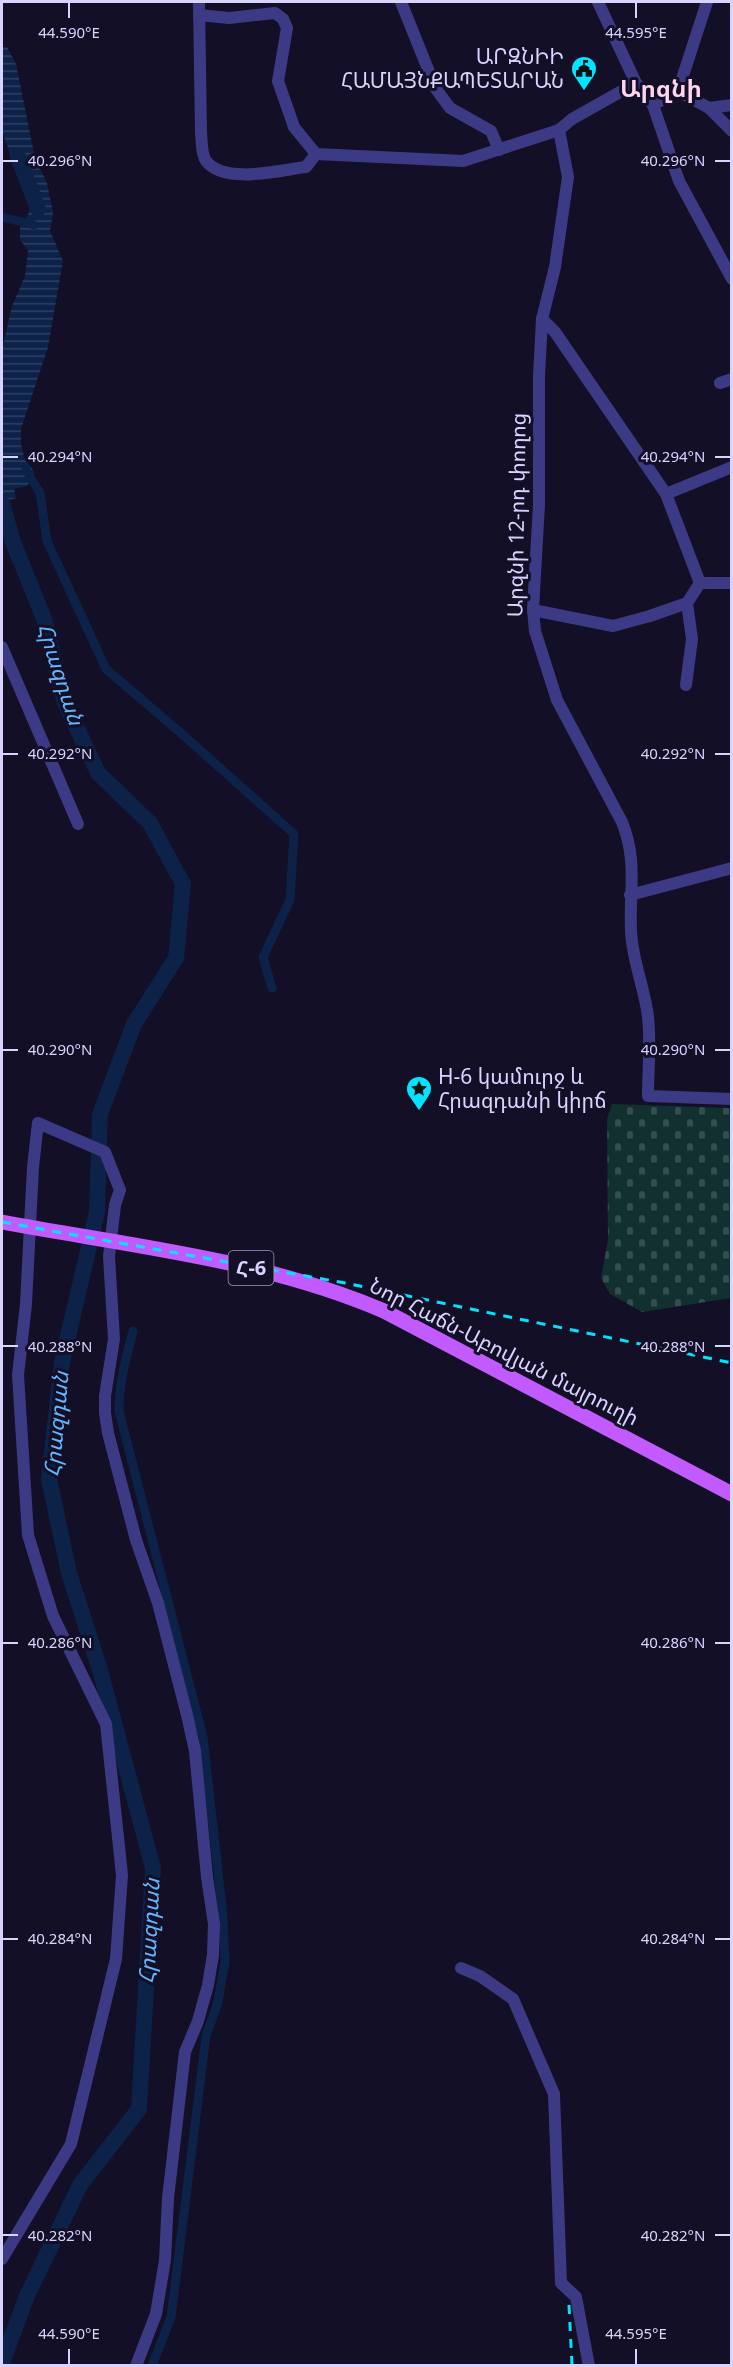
<svg xmlns="http://www.w3.org/2000/svg" width="733" height="2367" viewBox="0 0 733 2367" font-family="'Noto Sans','Noto Sans Armenian',sans-serif">
	<defs>
		<pattern id="cemetery-stones" width="16" height="16" patternUnits="userSpaceOnUse" patternTransform="scale(1.5)"><rect width="16" height="16" fill="#12302f"/><path d="M2 7V4a2 2 0 0 1 4 0v3zM10 15v-3a2 2 0 0 1 4 0v3z" fill="#344d4e"/></pattern>
		<pattern id="water-rules" width="6" height="5" patternUnits="userSpaceOnUse" patternTransform="scale(1.5)"><rect width="6" height="5" fill="#0c2248"/><path d="M0 2.5h6" fill="none" stroke="#2f4163"/></pattern>
	</defs>
	<rect width="100%" height="100%" fill="#130f26"/>
	<path fill="url(#cemetery-stones)" d="M612,1104l119,4v190l-89,14 -32,-18 -9,-16 7,-38 -1,-121z"/>
	<path fill="url(#water-rules)" d="M2,47h5l9,17 19,94 12,25 6,29 -3,19 13,30 -15,86 -27,82v15l3,13 11,16 -8,13 -13,3 2,9 -14,4v-153l10,-43 13,-30 3,-26 -8,-10v-14l8,-11 3,-13 -1,-20 -16,-17 -12,-34z"/>
	<g fill="none" stroke-linecap="round" stroke-linejoin="round">
		<g stroke="#0c2248" stroke-width="9">
			<path d="M2,217l32,8"/>
			<path d="M26,470l14,23 7,48 59,128 76,65 112,100 -4,66 -27,57 9,31"/>
			<path d="M133,1331c-7,26 -14,53 -14,80l84,326 20,179 2,46 -7,40 -12,34 -35,281 -19,49"/>
		</g>
		<g stroke="#0c2248" stroke-width="16">
			<path d="M18,157l20,52"/>
			<path d="M2,503l11,39 31,77 21,84 33,70 52,50 33,61 -7,74 -42,66 -34,90 -3,98 -35,150 -13,117 20,94 31,97 53,198 -14,241 -59,76 -54,113 -24,65"/>
		</g>
		<g stroke="#3d3a85" stroke-width="12">
			<path d="M199,2l2,131c1,8 0,21 5,28 19,24 74,9 100,6l10,-13"/>
			<path d="M401,2l35,87 14,19 41,23 8,19"/>
			<path d="M598,2l38,81 17,22"/>
			<path d="M199,15l30,3 46,-5 8,6 4,9 -9,53 16,46 22,27 147,7 96,-31 13,-11 64,-36"/>
			<path d="M678,91l-25,14 26,76 53,98"/>
			<path d="M678,91l29,-89"/>
			<path d="M678,91l31,17 23,23"/>
			<path d="M709,108l23,-3"/>
			<path d="M559,130l9,47 -13,90 -13,52 -3,57v128l-6,106 2,21 22,69 65,122c16,40 7,69 9,109 1,29 14,58 17,86 3,26 0,54 0,79l84,3"/>
			<path d="M720,383l12,-4"/>
			<path d="M666,494l66,-27"/>
			<path d="M700,583h32"/>
			<path d="M533,610l80,16 37,-10 37,-13 13,-20 -34,-89 -111,-162 -13,-13"/>
			<path d="M2,647l76,177"/>
			<path d="M686,685l6,-46 -5,-36"/>
			<path d="M630,895l102,-27"/>
			<path d="M461,1968l19,8 33,23 41,95 7,189 15,14 13,69"/>
			<path d="M2,2259l69,-115 45,-185 6,-84 -16,-151 -53,-108 -25,-81 -10,-160 8,-71 7,-137 5,-44 67,29 15,38 -5,15 -6,51 5,83 -9,57v17l3,20 28,107 22,63 29,112 8,36 12,126 7,47 -1,31 -5,30 -10,36 -13,31 -17,146 -3,62 -9,54 -20,52"/>
		</g>
		<path stroke="#c25bff" stroke-width="15" d="M2,1222c128,24 261,37 382,89l348,183"/>
		<g stroke="#00e5ff" stroke-width="3" stroke-dasharray="9 8" stroke-linecap="butt">
			<path d="M2,1222l343,61 387,80"/>
			<path d="M569,2305l3,61"/>
		</g>
	</g>
	<path fill="none" stroke="#d9d4ff" stroke-width="2" d="M69,3v15M636,3v15M3,161h15M715,161h15M3,457h15M715,457h15M3,754h15M715,754h15M3,1050h15M715,1050h15M3,1346h15M715,1346h15M3,1643h15M715,1643h15M3,1939h15M715,1939h15M3,2235h15M715,2235h15M69,2349v15M636,2349v15"/>
	<defs>
		<symbol id="civic-pin" viewBox="-11 -11 22 30"><path d="M0 17L-7.5 6A9.5 9.5 0 1 1 7.5 6Z" fill="#00e5ff" stroke="#130f26"/><path d="M-.6-6.5H3V-4.5H.6V-3L4-1V1h2V6H-6V1h2V-1L-.6-3ZM-1.2 2.5V6h2.4V2.5Z" fill="#111"/></symbol>
		<symbol id="sight-pin" viewBox="-11 -11 22 30"><path d="M0 17L-7.5 6A9.5 9.5 0 1 1 7.5 6Z" fill="#00e5ff" stroke="#130f26"/><path d="M0-6L1.8-2.2L6-1.7L2.9 1.2L3.7 5.4L0 3.3L-3.7 5.4L-2.9 1.2L-6-1.7L-1.8-2.2Z" fill="#111"/></symbol>
	</defs>
	<g fill-rule="evenodd">
		<use href="#civic-pin" x="569" y="54" width="30" height="40"/>
		<use href="#sight-pin" x="404" y="1074" width="30" height="40"/>
	</g>
	<g text-anchor="middle" stroke-width="6" stroke-linejoin="round" paint-order="stroke">
		<rect fill="#130f26" stroke="#9e99be" stroke-width="1.5" x="228.5" y="1251" width="45" height="34" rx="4.5"/>
		<g font-size="20" font-weight="bold" fill="#d9d4ff">
			<text x="251" y="1275">Հ-6</text>
		</g>
		<g font-size="21" fill="#d9d4ff" stroke="#130f26" text-anchor="end">
			<text x="564" y="64">ԱՐԶՆԻԻ<tspan x="564" dy="24">ՀԱՄԱՅՆՔԱՊԵՏԱՐԱՆ</tspan></text>
			<text x="438" y="1084" text-anchor="start">H-6 կամուրջ և<tspan x="438" dy="24">Հրազդանի կիրճ</tspan></text>
		</g>
		<g font-size="21" fill="#d9d4ff" stroke="#130f26">
			<text transform="translate(517 515) rotate(-89)" y="7">Արզնի 12-րդ փողոց</text>
			<text transform="translate(504 1352) rotate(27)" y="7">Նոր Հաճն-Աբովյան մայրուղի</text>
		</g>
		<g font-size="22" font-style="italic" fill="#62b6ff" stroke="#130f26">
			<text transform="translate(61 674) rotate(72)" y="8">Հրազդան</text>
			<text transform="translate(56 1424) rotate(-85)" y="8">Հրազդան</text>
			<text transform="translate(149 1931) rotate(-87)" y="8">Հրազդան</text>
		</g>
		<g font-size="24" font-weight="bold" fill="#ffd6f0" stroke="#130f26">
			<text x="661" y="97">Արզնի</text>
		</g>
	</g>
	<g font-size="15" text-anchor="middle" fill="#d9d4ff" stroke="#130f26" stroke-width="6" stroke-linejoin="round" paint-order="stroke">
		<text x="69" y="38">44.590°E</text>
		<text x="636" y="38">44.595°E</text>
		<text x="60" y="166">40.296°N</text>
		<text x="673" y="166">40.296°N</text>
		<text x="60" y="462">40.294°N</text>
		<text x="673" y="462">40.294°N</text>
		<text x="60" y="759">40.292°N</text>
		<text x="673" y="759">40.292°N</text>
		<text x="60" y="1055">40.290°N</text>
		<text x="673" y="1055">40.290°N</text>
		<text x="60" y="1352">40.288°N</text>
		<text x="673" y="1352">40.288°N</text>
		<text x="60" y="1648">40.286°N</text>
		<text x="673" y="1648">40.286°N</text>
		<text x="60" y="1944">40.284°N</text>
		<text x="673" y="1944">40.284°N</text>
		<text x="60" y="2241">40.282°N</text>
		<text x="673" y="2241">40.282°N</text>
		<text x="69" y="2339">44.590°E</text>
		<text x="636" y="2339">44.595°E</text>
	</g>
	<rect width="733" height="2367" fill="none" stroke="#d9d4ff" stroke-width="6"/>
</svg>
